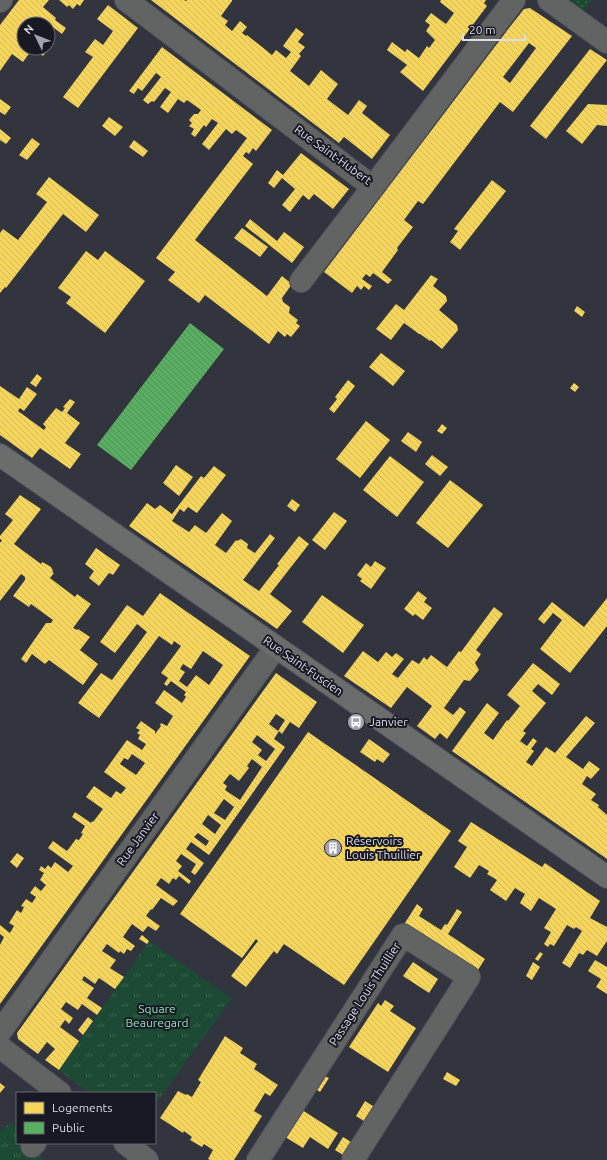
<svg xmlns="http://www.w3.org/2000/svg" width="607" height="1160" viewBox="0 0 607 1160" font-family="Ubuntu,sans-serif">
	<defs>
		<pattern id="park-tufts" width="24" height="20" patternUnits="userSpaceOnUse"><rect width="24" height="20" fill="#1c4a35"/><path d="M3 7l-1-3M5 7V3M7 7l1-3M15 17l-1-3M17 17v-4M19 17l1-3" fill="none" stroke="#3c6452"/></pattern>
		<pattern id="garden-dots" width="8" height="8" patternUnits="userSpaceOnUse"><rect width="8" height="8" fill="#1c4a35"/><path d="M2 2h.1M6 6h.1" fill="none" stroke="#3c6452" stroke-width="1.8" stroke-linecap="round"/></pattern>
		<pattern id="homes-back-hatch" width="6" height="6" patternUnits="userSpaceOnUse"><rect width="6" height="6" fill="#f6d55c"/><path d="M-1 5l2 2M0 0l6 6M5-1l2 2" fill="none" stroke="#d2b858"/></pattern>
		<pattern id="public-back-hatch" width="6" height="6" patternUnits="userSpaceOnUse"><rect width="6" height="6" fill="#5aae61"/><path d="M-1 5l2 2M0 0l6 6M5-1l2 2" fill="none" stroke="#538e59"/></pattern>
	</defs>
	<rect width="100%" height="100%" fill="#32343e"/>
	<g fill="url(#park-tufts)">
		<path d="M149,941l83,57 -77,107v-12h-66l-30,-23z"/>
		<path d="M12,1122l5,6v15h12l14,17h-43v-29z"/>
	</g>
	<path fill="url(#garden-dots)" d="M569,0h23l-9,10z"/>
	<g fill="url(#homes-back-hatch)" fill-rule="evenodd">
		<path d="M19,0h30l-6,7 13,11 -1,2 11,8 -4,6 -17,-13 -2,3h-19v24h24v-3l2,1 -7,10 -10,-8 -10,14 -11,-8 -12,17v-46z"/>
		<path d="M59,0h25l-4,6 -3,-2 -4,5 -4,-4 -2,2z"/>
		<path d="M151,0h33l2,1 1,-1h45v1l-11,15 7,5 -3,4 7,6 8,-10 7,6 -5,6 4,3 1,-1 25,20 4,-5 10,8 5,-6 -8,-6 13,-18 8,6 -6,8 7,5 -6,7 2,2 -11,15 19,15 12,-16 17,14 -11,15 21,16 11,-15 8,6 -5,7 28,22 -18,24 -28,-22 -5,6z"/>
		<path d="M441,0h45l-2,3 3,3 -64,85 -23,-19 7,-7 -20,-15 5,-8 13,10 2,-3 12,9 8,-12 2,2 6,-8 -9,-9 4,-6 -5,-4 6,-8 15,11 8,-11 -14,-11z"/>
		<path d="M108,5l30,23 -60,80 -15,-11 30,-40 -8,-5 10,-13 8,6 10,-14 -16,-12z"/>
		<path d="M530,8l42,28 -59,76 -13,-10 -77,102 -5,-3 -14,19 9,7 -16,21 1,2 -16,22 10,8 -4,4 -15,-11 -3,4 -4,-3 -4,5 10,7 -3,4 -5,-4 -3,4 -4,-4 -5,7 -28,-21 185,-244 15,-19zM529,43l7,5 -26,35 -7,-6z"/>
		<path d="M162,47l110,83 -16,21 -3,-3 -4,6 -3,-2 -3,4 10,8 -58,76 72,56 15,-20 10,8 -10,14 1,4 7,5 -1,6 9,7 -2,3 4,3 -9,11 -4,-3 -2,3 -7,-6 -9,13 -64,-49 -6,8 -31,-23 7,-8 -19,-14 91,-120 -11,-8 -4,4 -6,-5 -17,21 -7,-6 16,-21 -6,-4 -6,8 -2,-2 -9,12 -4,-3 3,-5 -5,-3 3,-3 -3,-3 5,-6h4l3,-4 -14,-10 -3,3 -6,-4 -10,14 -8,-6 11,-15 -6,-4 -11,14 -2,-1 -4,3 -5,-4 18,-23 -5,-4 -14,18 -4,-3 -4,6 -5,-3z"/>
		<path d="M590,49l17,11 -61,79 -16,-13z"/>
		<path d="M0,99l11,8 -6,8 -5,-3z"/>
		<path d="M588,104l19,1v21l-10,-1 -15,19 -16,-13z"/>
		<path d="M109,117l14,10 -8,9 -13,-10z"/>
		<path d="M0,129l11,9 -5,6 -6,-4z"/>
		<path d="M32,138l8,6 -13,16 -8,-5z"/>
		<path d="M134,140l14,11 -5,6 -14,-10z"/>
		<path d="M301,153l48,36 -16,20 -19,-15 -5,6 -6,-5 -13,17 -8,-7 13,-16 -13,-11 -8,10 -6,-5 9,-13 6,5z"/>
		<path d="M49,177l50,38 -13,17 -23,-18 -57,74 -1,-1 -5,6v-60l3,-4 15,11 29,-38 -11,-8z"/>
		<path d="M492,180l14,11 -46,59 -10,-8 8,-11 -4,-2z"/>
		<path d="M250,219l27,22 7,-9 20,15 -12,16 -47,-37z"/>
		<path d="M242,228l26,19 -8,10 -26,-19z"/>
		<path d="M86,251l12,9 7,-9 40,30 -40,52 -39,-30 5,-6 -13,-9z"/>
		<path d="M431,275l7,4 -5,7 13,10 1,5 -8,9 18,15 1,5 -16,19 -11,-9 -1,1 -10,-7h-1l-15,-11 -13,17 -15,-11 20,-25 8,6z"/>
		<path d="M577,306l8,6 -3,5 -8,-6z"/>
		<path d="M381,353l24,18 -12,15 -24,-19z"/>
		<path d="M37,374l5,4 -6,9 -6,-4z"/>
		<path d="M348,380l7,6 -21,27 -5,-4 8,-10 -2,-2z"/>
		<path d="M574,383l5,4 -4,5 -5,-4z"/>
		<path d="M0,386l19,13 8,-12 10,7 -13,17 -4,-3 -2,3 26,19 2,-3 -3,-3 13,-16 6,4 3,-4 -2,-1 7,-8 5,3 -8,11 13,10 -15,20 16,11 -11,15 -30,-21 -8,10 -32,-23z"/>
		<path d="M366,421l24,19 -30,38 -24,-19z"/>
		<path d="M442,424l5,4 -5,6 -5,-3z"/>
		<path d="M408,432l14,10 -6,10 -15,-11z"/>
		<path d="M432,455l16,12 -8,9 -15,-12z"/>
		<path d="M390,456l34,26 -27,35 -34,-27z"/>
		<path d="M176,465l17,12 -14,19 -16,-13z"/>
		<path d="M214,466l12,9 -29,38 -9,-6 -4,5 -4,-3 -8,12 17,11 6,-7 11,8 16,-20 10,8 -17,24 11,8 10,-13 1,1 4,-2 7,5 -1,4 8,5 15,-19 5,4 -32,42 16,11 20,-26 -2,-1 22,-28 10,8 -39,50 22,17 -15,18 -148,-103 18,-23 8,6 5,-4 12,9 29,-38 3,2z"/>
		<path d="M450,480l33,25 -35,43 -32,-25z"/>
		<path d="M20,495l21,14 -27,35 27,20 1,-2 4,2 5,3 2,4 -1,1 2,1 -4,5 25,19 2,-3 14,10 -18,24 4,2 1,-1 12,8 -10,13 18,14 -15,21 -34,-25 -4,4 -13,-10 -6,9 -5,-4 25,-36h5l2,-3 -22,-16 -2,3 -16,-11 12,-16v-3l-4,-3 -21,27v-58l2,-3 -2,-1v-3l13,-16 -8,-6z"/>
		<path d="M292,499l8,6 -5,7 -8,-6z"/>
		<path d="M334,512l13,9 -22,29 -13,-10z"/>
		<path d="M96,548l24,17 -7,10 -4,-2 -10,13 -10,-8 5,-7 -9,-7z"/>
		<path d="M375,561l11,7 -15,21 -11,-8 2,-2 -5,-4 9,-12 5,4z"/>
		<path d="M418,591l9,7 -3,4 8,6 -9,12 -8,-6 -2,2 -9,-7z"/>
		<path d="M160,593l90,63 -250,348v-59l4,-8 -4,-3v-9l10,8 4,-7 -5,-3 5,-8 3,-5 4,3 3,-6 -3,-1 5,-7 6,4 4,-6 -6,-4 5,-7 6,5 5,-6 -6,-5 4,-7 -5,-3 2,-4 4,3 3,-4 3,3 4,-6 13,10 5,-6 -25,-18 5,-7 14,10 9,-12 3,1 4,-6 -2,-1 4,-7 -13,-9 3,-5 16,11 1,-2 1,1 10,-13 -17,-12 8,-11 17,12 5,-7 5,3 5,-6 -22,-16 23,-32 15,10 4,-6 -8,-5 2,-4 -3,-2 3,-3 -4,-2 5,-7 14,10v3l6,-8 -1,-1 1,-2 6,3 6,-10 -18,-13 9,-13 18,13 4,-6 -2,-2 2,-3 -15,-11 -4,5 -3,-2 4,-6 -7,-5 20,-27 -7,-5 -2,4 -13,-9 -60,82 -21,-15 23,-30 11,7 35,-48 -10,-8 -22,29 -15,-11 27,-37 16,11zM203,651l20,14 -14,20 -13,-10 -9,12 -8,-6 6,-9 -5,-3 3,-5 8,5zM132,754l13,9 -9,12 -16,-11 4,-6 4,2z"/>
		<path d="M322,595l42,30 -21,28 -41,-31z"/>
		<path d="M607,598v28l-37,47 -30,-24 22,-29 -9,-7 -9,11 -6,-5 14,-17 32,25z"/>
		<path d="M494,607l9,7 -27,36 5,4 -6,9 4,7 -9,11 -6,-1 -20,28 9,7 7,-8 6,5 -19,27 -7,-6 -5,6 -18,-13 15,-20 -25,-19 -16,21 -47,-32 19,-25 15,11 8,-10 6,5 4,-4 8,6 -12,15 6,4 14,-18 7,4 5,-7 3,3 4,-5 16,12 12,-16 2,1z"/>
		<path d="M533,663l27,21 -8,11 -14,-11 -6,7 14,12 -23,28 3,2 -6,8 7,5 6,-8 4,3 -6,8 3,2 -8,11 6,4 14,-19 9,6 31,-37 9,7 -29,34 17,12 6,-8 11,8 -9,10 -4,-3 -5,8 14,10 -5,6 8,5 -1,2 9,8v44l-155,-108 35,-48 12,10 -15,20 9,7 14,-20 1,1 12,-15 -13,-11z"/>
		<path d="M276,673l41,29 -18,26 -9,-6 -8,12 -3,-3 -5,8 11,8 -76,108 -18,-13 -5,7 18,14 -9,12 -4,-3 5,-8 -15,-10 -5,7 6,5 -4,5 13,10 -2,3 -10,-8 -3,4 -3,-2 -4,6 -8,-6 -5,7 22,16 -5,5 -12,-8 -9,12 -1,-1 -5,7 14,10 -4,5 -8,-5 -5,6 -11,-8 -9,13 12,9 -4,5 -4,-2 -3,5 -4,-3 -1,2 -12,-9 -5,7 14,9 -6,8 14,9 -9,12 -16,-11 -4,6 -11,-8 -2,4 12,8 -7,10 15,10 -5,7 -15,-11 -4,6 -12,-8 -5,7 12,9 -4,6 -4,-4 -5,7 19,14 -20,29 -14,-10 10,-11 -8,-7 -9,12 -20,-15 -1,-6zM276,714l9,6 -7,11 -9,-7zM257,735l18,14 -9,12 -8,-6 4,-5 -10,-8zM252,759l10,8 -22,33 -15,-10 2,-4 -4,-3 7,-9 9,7 10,-13 -2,-2zM224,799l10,8 -9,13 -11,-7zM208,815l13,10 -6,9 -13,-10zM198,833l11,8 -3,5 -12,-9z"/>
		<path d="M308,732l143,99 -107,154 -60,-41 -7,10 -3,-3 -28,36 -15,-11 27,-35 -2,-2 -14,19 -62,-44z"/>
		<path d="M369,739l21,15 -7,9 -6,-4 -2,3 -15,-10z"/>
		<path d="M471,822l71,45 3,-4 55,38 -10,17 17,9v14l-10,15 -10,-6 -4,5 -4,-2 -9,15 -8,-5 20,-32 -6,-4 -2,2 -7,-4 -13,21 -4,-2 -2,3 -4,-3 7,-12 -7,-4 12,-19 -17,-11 -8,13 -11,-8 5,-9 -10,-6 -9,13 -16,-11 7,-10 -10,-6 2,-3 -10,-6 -9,13 -16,-11 13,-20 -9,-6z"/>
		<path d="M17,853l7,5 -7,10 -7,-6z"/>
		<path d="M417,904l6,5 -4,7 22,14 4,-6 2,1 10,-16 5,3 -14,22 37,25 -9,14 -73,-47z"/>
		<path d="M142,935l7,6 -2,3 -8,-5z"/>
		<path d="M540,952l3,2 -5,7 -3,-2z"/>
		<path d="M595,960l12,7v27l-11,-7 5,-8 -13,-8z"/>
		<path d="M413,962l25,17 -9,14 -26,-17z"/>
		<path d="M533,962l7,5 -8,13 -6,-4z"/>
		<path d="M385,1000l9,6 -4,5 26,17 -28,44 -39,-25 29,-44 3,3z"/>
		<path d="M88,1017l5,4 -10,14 -5,-5z"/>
		<path d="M225,1036l18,12 -3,5 17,11 -3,5 24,16 -8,11 -5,-3 -11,18 8,5 -28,44h-24l-2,-1 5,-9 -9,-6 -2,3 -12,-7 2,-3 -8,-6 -1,2 -23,-15 18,-27 8,4 1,-1 5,3 9,-15 -3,-2z"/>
		<path d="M447,1072l13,8 -4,6 -13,-7z"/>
		<path d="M321,1074l8,4 -9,14 -8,-6z"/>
		<path d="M0,1083l5,4 -5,6z"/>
		<path d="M365,1101l11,7 -9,15 -11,-7z"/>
		<path d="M299,1108l39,25 -10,16 -18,-12 -7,11 -21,-13z"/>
		<path d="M343,1137l13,8 -8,13 -13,-8z"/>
	</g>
	<path fill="url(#public-back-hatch)" d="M190,323l34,26 -93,121 -34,-25z"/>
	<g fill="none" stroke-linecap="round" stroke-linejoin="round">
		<defs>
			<g id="minor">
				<path d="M126,0l247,187 141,-187"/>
				<path d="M549,0l58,42"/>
				<path d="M0,1l1,-1"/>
				<path d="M301,281l72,-94"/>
				<path d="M0,1032l276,-385"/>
				<path d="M0,1047l60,46"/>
				<path d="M125,1143l22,17"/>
				<path d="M32,1146l3,-3"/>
				<path d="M258,1160l145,-225 66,42 -116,183"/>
			</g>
			<path id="major" d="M0,455l607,422"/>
		</defs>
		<use href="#minor" stroke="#4e5059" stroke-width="24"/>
		<use href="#major" stroke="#4e5059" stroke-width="24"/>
		<use href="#minor" stroke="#626463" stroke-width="22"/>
		<use href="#major" stroke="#6b6d6c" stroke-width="22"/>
	</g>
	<defs>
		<symbol id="bus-disc" viewBox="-11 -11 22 22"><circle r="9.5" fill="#a0a2ad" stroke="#181922"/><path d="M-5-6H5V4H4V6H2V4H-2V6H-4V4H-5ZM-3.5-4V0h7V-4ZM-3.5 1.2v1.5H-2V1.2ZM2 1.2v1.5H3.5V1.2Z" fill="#fff"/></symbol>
		<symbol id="building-disc" viewBox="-11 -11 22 22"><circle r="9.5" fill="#a0a2ad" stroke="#181922"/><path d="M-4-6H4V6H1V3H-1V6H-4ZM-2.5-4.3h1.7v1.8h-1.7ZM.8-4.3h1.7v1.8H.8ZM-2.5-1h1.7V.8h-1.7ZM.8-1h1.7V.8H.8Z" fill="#fff"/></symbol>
	</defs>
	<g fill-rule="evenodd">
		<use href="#bus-disc" x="346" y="712" width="20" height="20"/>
		<use href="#building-disc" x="323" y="838" width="20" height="20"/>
	</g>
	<g text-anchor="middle" stroke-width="4" stroke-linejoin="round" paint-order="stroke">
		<g font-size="12" fill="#dbdde9" stroke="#181922">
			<text transform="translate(333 155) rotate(36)" y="4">Rue Saint-Hubert</text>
			<text transform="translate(303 666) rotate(35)" y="4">Rue Saint-Fuscien</text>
			<text transform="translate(138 839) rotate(-54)" y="4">Rue Janvier</text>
			<text transform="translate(365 994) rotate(-57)" y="4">Passage Louis Thuillier</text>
		</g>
		<g font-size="12" fill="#dbdde9" stroke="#181922" text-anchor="start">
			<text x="369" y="726">Janvier</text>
			<text x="346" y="845">Réservoirs<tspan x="346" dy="14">Louis Thuillier</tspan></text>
		</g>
		<g font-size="12" fill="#8ce1b4" stroke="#181922">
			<text x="157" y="1013">Square<tspan x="157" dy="14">Beauregard</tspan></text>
		</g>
	</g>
	<rect x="16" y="1092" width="140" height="52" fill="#181922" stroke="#666772"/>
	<rect x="24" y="1102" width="20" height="12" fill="#f6d55c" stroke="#666772"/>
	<text x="52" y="1112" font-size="12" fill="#dbdde9">Logements</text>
	<rect x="24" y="1122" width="20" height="12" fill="#5aae61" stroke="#666772"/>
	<text x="52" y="1132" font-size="12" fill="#dbdde9">Public</text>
	<g transform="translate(36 36) rotate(313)"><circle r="19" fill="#181922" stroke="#666772"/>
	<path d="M0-3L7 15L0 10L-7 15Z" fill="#a0a2ad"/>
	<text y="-6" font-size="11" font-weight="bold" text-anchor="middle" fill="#dbdde9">N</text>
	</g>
	<path d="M463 34v6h62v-6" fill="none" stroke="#dbdde9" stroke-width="2"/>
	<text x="469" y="34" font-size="12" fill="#dbdde9" stroke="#181922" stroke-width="3" paint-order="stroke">20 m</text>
</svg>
